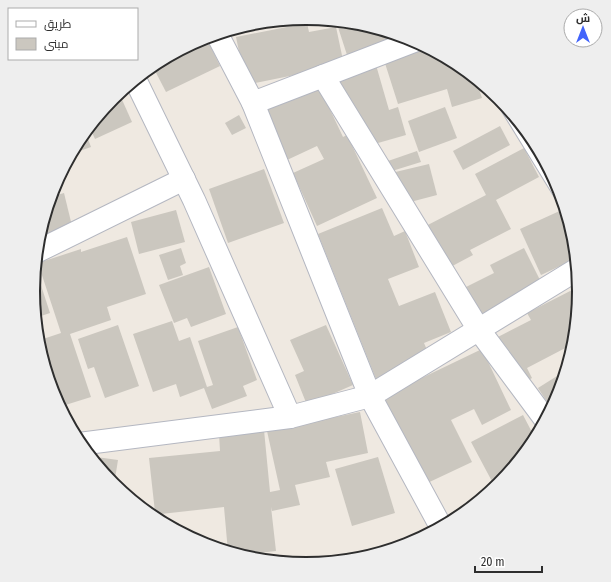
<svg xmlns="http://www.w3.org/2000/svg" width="611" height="582" viewBox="0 0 611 582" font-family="'Fira Sans Condensed',Cairo,sans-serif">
	<rect width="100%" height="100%" fill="#efe9e1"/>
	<g fill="#cbc7bf">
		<path d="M336,21l23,2 49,15 -60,20z"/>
		<path d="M262,22l1,2 -32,9 -1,-3z"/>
		<path d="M307,23l2,9 27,-5 8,38 -98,20 -10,-48z"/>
		<path d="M206,37l14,29 -54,26 -14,-27z"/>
		<path d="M422,45l35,19 2,4h3l14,12 6,18 -30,9 -5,-18 -49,15 -15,-47z"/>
		<path d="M376,65l13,45 9,-3 8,28 -42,12 -36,-69z"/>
		<path d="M317,82l26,55 4,-2 30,63 -60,28 -24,-53 31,-14 -7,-13 -30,14 -25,-53z"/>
		<path d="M119,93l13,29 -37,17 -6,-13z"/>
		<path d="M445,107l12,31 -38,14 -11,-31z"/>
		<path d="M239,115l7,13 -14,7 -7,-12z"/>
		<path d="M500,126l10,19 -47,25 -10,-19z"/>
		<path d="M85,131l6,16 -20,7 8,-15z"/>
		<path d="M524,148l15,29 -43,23 15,29 -41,21 3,5 -30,16 -23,-42 66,-34 -11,-21z"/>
		<path d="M417,151l4,11 -29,9 -4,-10z"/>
		<path d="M429,164l8,31 -42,11 -8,-32z"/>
		<path d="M264,169l20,54 -56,20 -19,-54z"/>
		<path d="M64,193l9,37 -35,9 12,-42z"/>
		<path d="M382,208l12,28 11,-5 14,36 -31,12 11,27 36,-14 16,40 -27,11 8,19 -54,22 -60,-150z"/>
		<path d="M564,209l9,29 2,21 -34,16 -21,-46z"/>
		<path d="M176,210l9,32 -46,12 -8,-32z"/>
		<path d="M127,237l19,57 -39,13 4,13 -41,14 21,63 -32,10 -6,-12 -16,-54 24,-8 -23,-70 43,-14v3z"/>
		<path d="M181,248l5,15 -6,3 3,9 -15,5 -9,-25z"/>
		<path d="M524,248l22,44 -70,35 -18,-36 36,-18 -4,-8z"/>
		<path d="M209,267l17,47 -35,13 -4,-9 -13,5 -15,-38z"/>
		<path d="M37,273l13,40 -15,5 -2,-27 1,-17z"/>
		<path d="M578,287l-5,57 -46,24 5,10 -14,8 -24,-47 37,-19 -4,-7z"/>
		<path d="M172,321l7,20 11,-4 17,50 6,-2 -15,-44 40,-14 19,53 -14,6 4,10 -35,13 -8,-21 -24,9 -4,-13 -23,8 -20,-58z"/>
		<path d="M118,325l21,61 -34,12 -11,-31 -6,2 -10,-30z"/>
		<path d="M326,325l27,60 -46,20 -12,-30 9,-4 -14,-31z"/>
		<path d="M482,349l29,61 -29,15 -8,-16 -23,11 21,42 -51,24 -43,-87z"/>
		<path d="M565,371l-7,25 -7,12 -13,-20z"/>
		<path d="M360,412l8,41 -42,9 4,15 -35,8 5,20 -28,6 -1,-4 5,44 -36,4 -12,-3 -4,-45 -63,7 -1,7 -13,-9h8l-6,-54 71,-7 -1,-17 45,-4 6,62 10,-2 -13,-59z"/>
		<path d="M523,415l12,23 -11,15 -11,6 2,5 -20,23 -24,-45z"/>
		<path d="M89,456l29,4 -4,25 -2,-1z"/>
		<path d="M378,457l17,56 -43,13 -17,-57z"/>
		<path d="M162,522l17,1v8z"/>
		<path d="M361,554l1,4 -3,1 -30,3z"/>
	</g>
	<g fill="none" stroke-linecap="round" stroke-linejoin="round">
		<defs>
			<path id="lane" d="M504,104l56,91"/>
			<g id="street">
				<path d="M217,34l36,69 161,-62"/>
				<path d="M323,76l156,254 66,89"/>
				<path d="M135,79l59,121 96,217 80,-21 206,-126"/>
				<path d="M253,103l117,293 71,131"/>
				<path d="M36,252l148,-73"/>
				<path d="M79,444l211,-27"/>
			</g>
		</defs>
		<use href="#lane" stroke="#b4b7c1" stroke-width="13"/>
		<use href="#street" stroke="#b4b7c1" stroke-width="24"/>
		<use href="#lane" stroke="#fff" stroke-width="11"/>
		<use href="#street" stroke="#fff" stroke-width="22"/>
	</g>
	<path d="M0 0H611V582H0ZM40 291a266 266 0 1 1 532 0a266 266 0 1 1-532 0Z" fill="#eee" fill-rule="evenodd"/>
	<path fill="none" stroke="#2e2e2e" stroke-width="2" d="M40 291a266 266 0 1 1 532 0a266 266 0 1 1-532 0Z"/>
	<rect x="8" y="8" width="130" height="52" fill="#ffffff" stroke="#ababab"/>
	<rect x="16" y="21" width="20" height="6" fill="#ffffff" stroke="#ababab"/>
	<text x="44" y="28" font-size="12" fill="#2e2e2e">طريق</text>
	<rect x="16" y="38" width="20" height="12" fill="#cbc7bf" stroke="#ababab"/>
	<text x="44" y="48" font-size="12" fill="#2e2e2e">مبنى</text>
	<g transform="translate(583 28)"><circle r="19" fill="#ffffff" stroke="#ababab"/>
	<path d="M0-3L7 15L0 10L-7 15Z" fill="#4264fb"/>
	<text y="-6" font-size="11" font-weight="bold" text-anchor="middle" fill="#2e2e2e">ش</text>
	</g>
	<path d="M475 566v6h67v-6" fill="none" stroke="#2e2e2e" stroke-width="2"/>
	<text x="481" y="566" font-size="12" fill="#2e2e2e" stroke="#ffffff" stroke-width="3" paint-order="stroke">20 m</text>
</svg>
